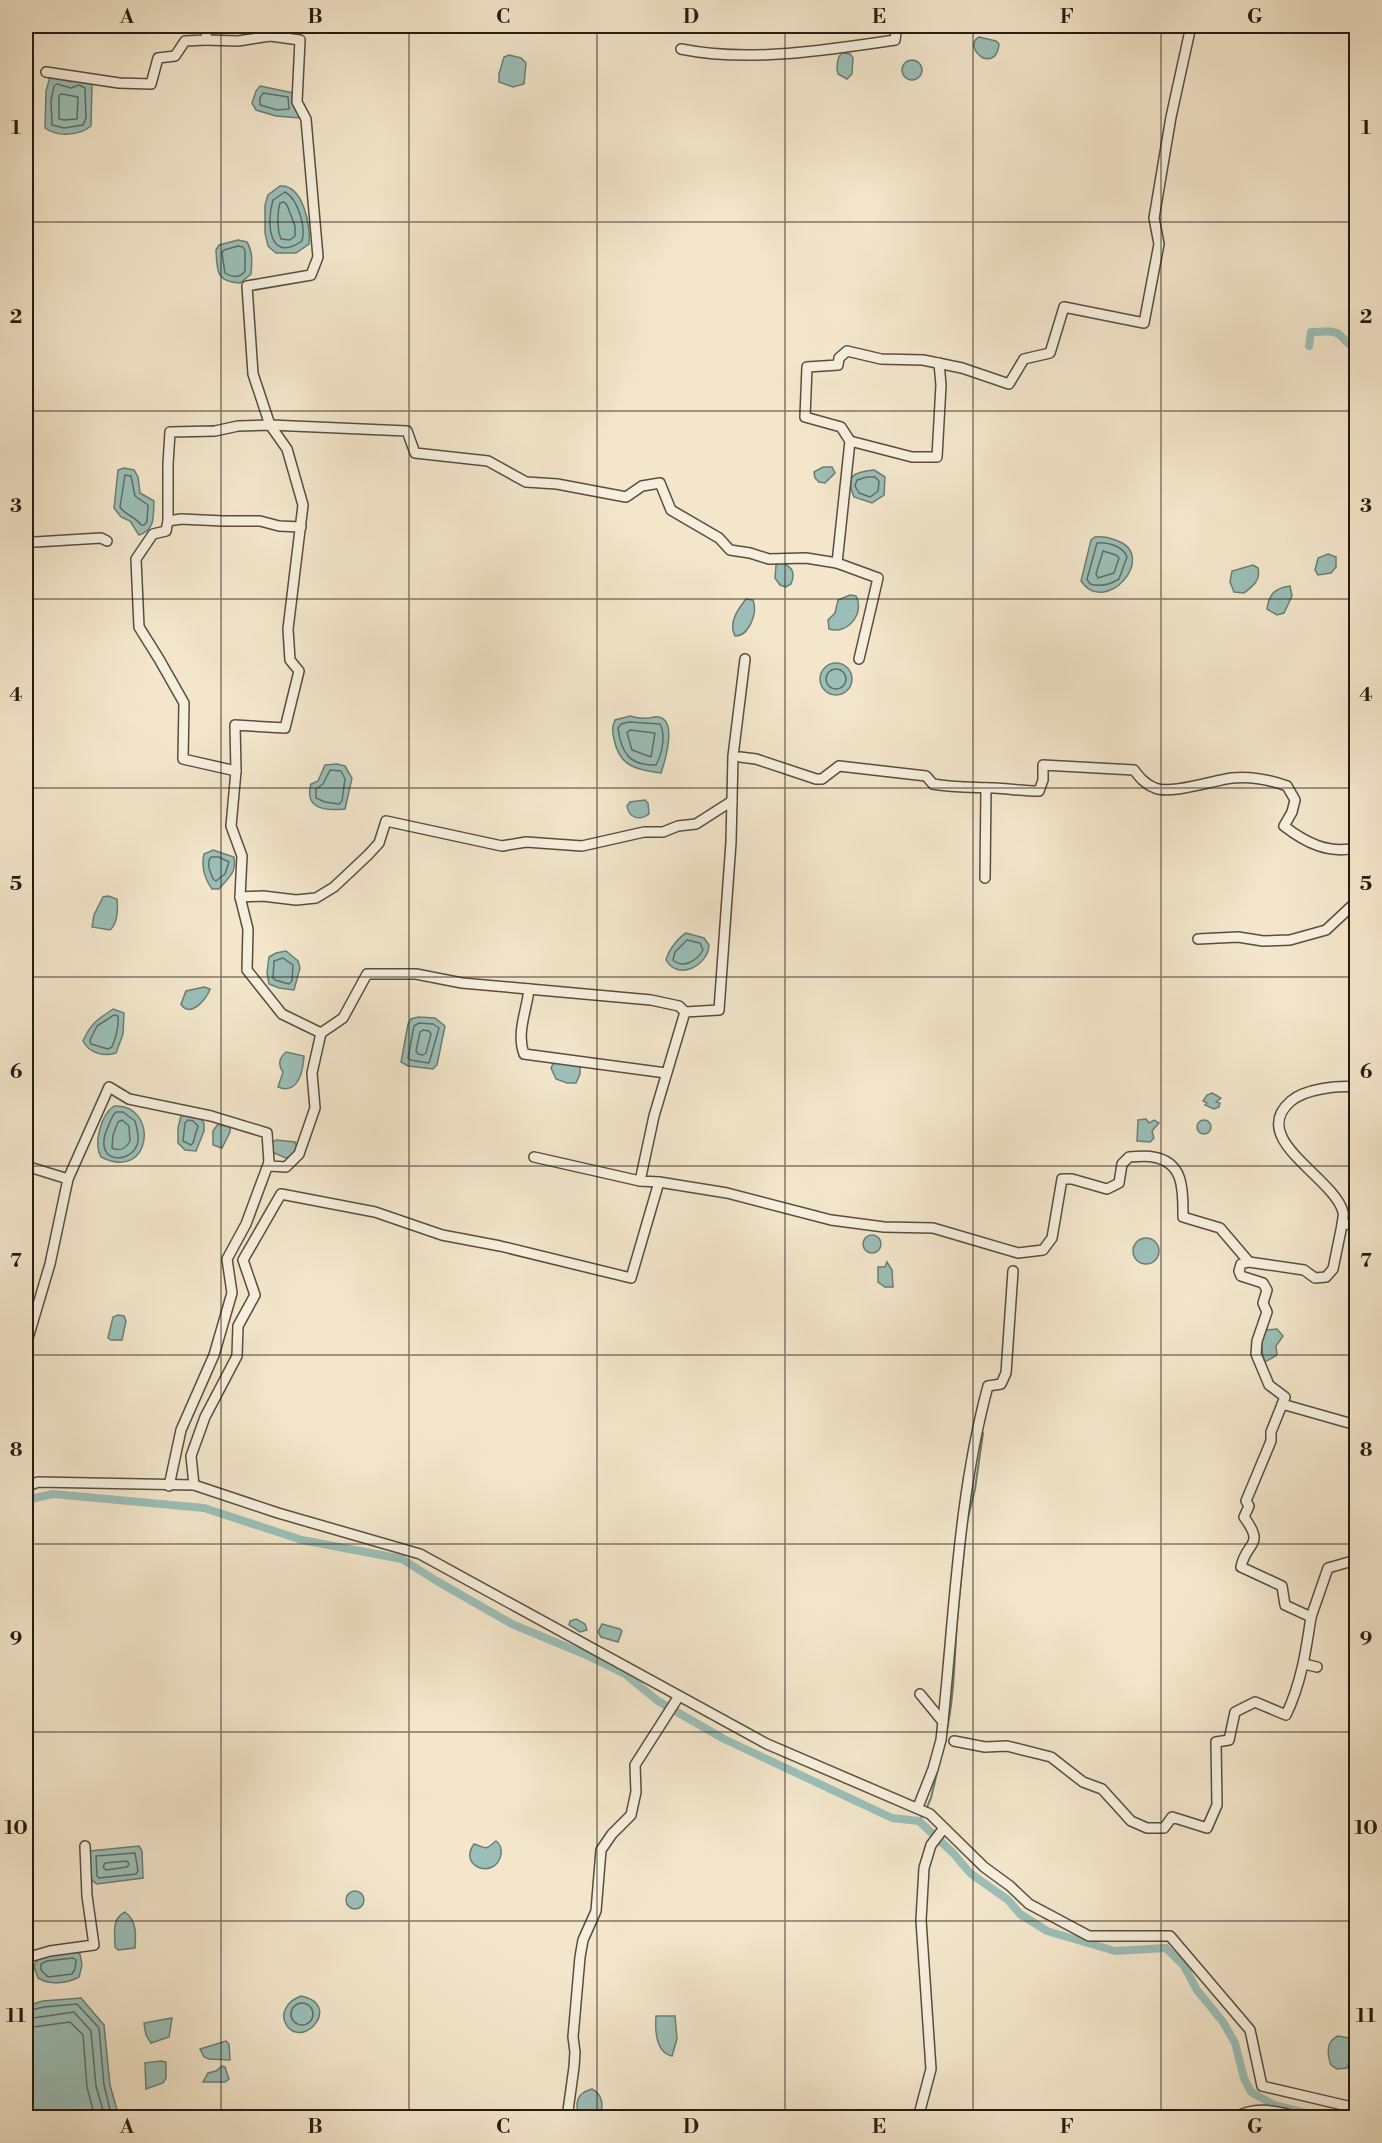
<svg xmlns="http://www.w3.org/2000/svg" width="1382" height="2143" viewBox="0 0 1382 2143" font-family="'Libre Bodoni',serif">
	<rect width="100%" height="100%" fill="#f3e6cb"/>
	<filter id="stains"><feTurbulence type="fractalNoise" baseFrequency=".00333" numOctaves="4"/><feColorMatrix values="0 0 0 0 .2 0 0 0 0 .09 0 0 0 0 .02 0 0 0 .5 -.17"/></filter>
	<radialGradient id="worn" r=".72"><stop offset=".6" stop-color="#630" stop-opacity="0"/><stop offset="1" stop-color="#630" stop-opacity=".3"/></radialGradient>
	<g fill="#9bbfb8" stroke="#6c7e75" stroke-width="1.5">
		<path d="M979,37l17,4 3,3c-1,10 -5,17 -16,14 -8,-5 -14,-15 -4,-21z"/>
		<path d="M842,53l8,1 3,4 -1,16 -5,5 -9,-5c-2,-6 -1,-17 4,-21z"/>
		<path d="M509,55l12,3 5,5 -2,21 -11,3 -14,-5v-8l5,-17z"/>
		<circle cx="912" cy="70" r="10"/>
		<path d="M50,77l22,5 3,-3 17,4 -1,43c-12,10 -34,11 -46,2l1,-37z"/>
		<path d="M260,86l33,7 7,25 -24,-2 -20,-6 -4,-7 4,-12z"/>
		<path d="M280,186c23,-2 31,40 29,58l-13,9h-20l-8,-7 -3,-13v-28l3,-10z"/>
		<path d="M238,240l9,2c6,10 5,21 4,32l-11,9c-24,-1 -23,-12 -24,-33l3,-5z"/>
		<path d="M823,467h9l3,6 -10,10 -6,-1 -4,-4 -1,-6z"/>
		<path d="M124,468l10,2 4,7 2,16 14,8c-1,14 2,29 -15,34l-9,-14 -9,-4 -7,-9 4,-38z"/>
		<path d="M874,470l11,7 -1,18 -12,8 -18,-6c-9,-21 -1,-25 20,-27z"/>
		<path d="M1095,537c9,-1 15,1 23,4 40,16 -13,76 -37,40l10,-41z"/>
		<path d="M1328,554l8,3v10l-5,6 -13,2 -3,-5 3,-12z"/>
		<path d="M781,562c11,5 15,10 10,22l-5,3 -6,-2 -5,-7 1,-13z"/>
		<path d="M1253,565l5,3c3,12 -5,18 -14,25l-10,-1 -4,-10 2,-11z"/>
		<path d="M1290,586l2,10 -8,17 -7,2 -10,-6c2,-15 8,-21 23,-23z"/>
		<path d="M850,595l6,1c9,17 -8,39 -27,33l-1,-9 7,-7 3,-13z"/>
		<path d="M746,599l7,1c5,13 -4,36 -18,36 -7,-13 3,-27 11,-37z"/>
		<circle cx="836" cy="679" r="16"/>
		<path d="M630,716c6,2 12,3 19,2 1,0 7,-2 9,-1 20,2 7,44 3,56 -25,-3 -42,-7 -47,-34 -2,-8 -2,-12 1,-19z"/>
		<path d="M337,764l8,2 7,12 -7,31c-20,2 -41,0 -34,-25l7,-3 7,-16z"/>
		<path d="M645,800l3,3 1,11c-10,7 -20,4 -22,-8l3,-4z"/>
		<path d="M213,850l21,7c3,16 -6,21 -15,32h-7c-7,-10 -11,-22 -8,-35z"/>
		<path d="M108,896l9,3c1,11 1,24 -7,31l-18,-3 2,-12 9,-18z"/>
		<path d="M686,933l18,5 5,7c-1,21 -31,36 -43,15 2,-9 12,-22 20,-27z"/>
		<path d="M286,951l12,10 2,7 -6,22 -15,-2 -10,-4 -2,-11 2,-16 7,-4z"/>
		<path d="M204,987l6,2c-3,10 -20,30 -29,15l5,-13z"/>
		<path d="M113,1009l11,4 -1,21 -7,19c-12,4 -27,0 -33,-12 8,-18 14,-21 30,-32z"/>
		<path d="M418,1017l17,1 10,8 -8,39 -4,4 -25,-3 -7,-4 7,-38 3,-5z"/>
		<path d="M286,1052l18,4c-1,16 -6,39 -26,31l5,-15c-5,-7 -4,-14 3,-20z"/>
		<path d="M559,1062l21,3v9l-4,9h-9l-11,-4 -5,-11 2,-4z"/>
		<path d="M1212,1093l9,5 -5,4 4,1 -1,4 -5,2 -9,-4 2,-2 -4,-2 4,-6z"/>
		<path d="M114,1106c45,-3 39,77 -13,51 -8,-14 0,-42 13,-51z"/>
		<path d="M186,1115l14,3 4,5v8l-8,20 -11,-1 -7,-7v-15l3,-12z"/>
		<path d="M1146,1119l3,4 5,-3 5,3 -7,8 2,7 -4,4 -13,-1 1,-21z"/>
		<circle cx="1204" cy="1127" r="7"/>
		<path d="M218,1124l12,3v5l-8,16 -9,-3v-14z"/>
		<path d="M276,1140l19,2 2,5 -3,8 -8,3 -14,-6v-9z"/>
		<circle cx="872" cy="1244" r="9"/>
		<circle cx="1146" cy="1251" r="13"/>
		<path d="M887,1262l5,8 1,17h-8l-7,-5v-15h7z"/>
		<path d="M118,1315l6,1 2,5 -4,19h-11l-3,-2 5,-21z"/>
		<path d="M1277,1329l6,7 -7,10 1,9 -12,7c-4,-10 -5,-23 1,-32z"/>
		<path d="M576,1619l9,5 2,6 -7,2 -11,-7 1,-4z"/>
		<path d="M602,1624l18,5 2,2 -4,11 -17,-5 -3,-5z"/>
		<path d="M496,1841c4,3 6,7 5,13 -4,26 -44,14 -27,-10 13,4 10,7 22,-3z"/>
		<path d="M139,1846l3,5 1,27 -46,6c-10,-5 -8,-20 -9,-30l2,-3z"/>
		<circle cx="355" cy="1900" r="9"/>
		<path d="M125,1912c12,9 11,22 10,36l-17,2 -3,-3c0,-14 -4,-28 10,-35z"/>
		<path d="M76,1952l4,2 2,11 -3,12c-13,7 -29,8 -41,1l-4,-12 4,-7 7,-4z"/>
		<path d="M301,1996c41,8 4,53 -14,30 -9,-13 2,-26 14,-30z"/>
		<path d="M81,1998l23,27 6,60 9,32h-93v-111l17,-5z"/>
		<path d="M656,2016h19l2,23 -5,17c-17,-4 -17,-26 -16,-40z"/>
		<path d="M172,2018l-3,19 -18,6 -5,-8 -2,-12z"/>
		<path d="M1338,2036l10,2c5,10 2,20 -1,30l-10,1 -6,-4c-4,-11 -5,-24 7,-29z"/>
		<path d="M226,2041l3,3 1,16 -21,-1 -5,-2 -4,-8z"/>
		<path d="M161,2061l5,1v16l-3,5 -17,6 -1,-26z"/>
		<path d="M222,2066l3,1 4,12 -4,3h-22l5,-9 8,-2z"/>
		<path d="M592,2089c11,6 12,17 7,28h-20c-4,-14 -3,-24 13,-28z"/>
	</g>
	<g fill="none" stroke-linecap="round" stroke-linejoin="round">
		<g stroke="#606e64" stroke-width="1.5">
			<path d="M57,84l14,4 8,-3 6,3 1,30 -3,7 -19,3 -12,-3 -1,-24 3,-15z"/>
			<path d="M263,93l25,4 1,12 -12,1 -17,-5v-7z"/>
			<path d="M62,94l16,3 -1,22 -13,1 -5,-1v-24z"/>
			<path d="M285,192c13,7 21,35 17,49 -33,23 -36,-18 -29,-41z"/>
			<path d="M284,202l3,3 8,21v10l-5,4 -9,-1c-4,-10 -4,-26 -1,-36z"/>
			<path d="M238,246l5,1 2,4v20c-5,7 -13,7 -20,2l-3,-20 2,-3z"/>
			<path d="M125,475l6,1 4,20 13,9 -1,17 -3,3h-3c-6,-9 -15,-9 -21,-18z"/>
			<path d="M867,477h8l4,4 -1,10 -8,6 -11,-4 -4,-7 2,-6z"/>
			<path d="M1097,543c11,-1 26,3 30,14l-8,22c-8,5 -19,8 -29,5l-3,-5z"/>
			<path d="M1103,551l13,4 3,3 -5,15 -16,5 -2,-4z"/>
			<circle cx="836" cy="679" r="10"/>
			<path d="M629,722l31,2c6,11 2,30 -4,41 -27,1 -35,-13 -38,-37l3,-4z"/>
			<path d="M630,730l25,3 -4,24 -19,-7 -5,-17z"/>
			<path d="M330,770l11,1 4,8 -3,22 -3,3 -14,-2 -9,-4v-9l7,-5z"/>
			<path d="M211,857h8l10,5 -4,12 -9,7 -3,-2c-3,-7 -7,-16 -2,-22z"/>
			<path d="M687,940l13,3 3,7c-6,11 -20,19 -30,10l2,-8z"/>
			<path d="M283,958l10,7 -1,16 -3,3 -14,-4 -2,-2 1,-17z"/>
			<path d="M114,1015l4,1c1,12 -2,21 -6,31l-4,2 -17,-5 -1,-4 7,-14z"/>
			<path d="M419,1023l14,1 6,4 -10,35 -19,-3 -2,-2 6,-32z"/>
			<path d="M423,1030l6,1 2,3 -5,19 -3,2 -5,-1 -2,-3 4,-19z"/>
			<path d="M116,1112h7l12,9c2,7 5,17 2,24 -8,20 -44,18 -30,-16 3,-6 4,-12 9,-17z"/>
			<path d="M122,1120l7,6 1,15c-4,7 -9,11 -18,7l1,-13 5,-13z"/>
			<path d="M188,1120l5,1 5,5 -5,17 -2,2 -8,-4 2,-18z"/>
			<path d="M135,1853l3,18 -2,3 -37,4 -2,-2 -1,-20z"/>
			<path d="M127,1861l2,3 -2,3 -21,3 -3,-3 2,-4z"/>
			<path d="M73,1958l3,2 -1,9 -3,5 -24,3 -7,-7v-6l6,-3z"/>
			<circle cx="302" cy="2014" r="11"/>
			<path d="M26,2011l18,-4 33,-3 22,24 5,57 8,33"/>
			<path d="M26,2019l48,-7 17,19 5,55 9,32"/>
			<path d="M26,2028l44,-6 13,13 4,52 8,31"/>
		</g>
		<g stroke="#6c7e75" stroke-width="2">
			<path d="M967,1522l8,-33 8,-56"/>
			<path d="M946,1734c10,-44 8,-90 13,-135 2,-20 4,-39 6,-60"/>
			<path d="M927,1807l4,-9 9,-38"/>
			<path d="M919,1821l5,-8"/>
		</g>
		<g stroke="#9bbfb8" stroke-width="8">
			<path d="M1309,346l2,-14c9,0 23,-3 30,4 6,6 7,9 15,12"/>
			<path d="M26,1500l27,-6 151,14 98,32 100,19 33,21 77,44 72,30 41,20 33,27 66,38 168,79 27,3 34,32 17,20 38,27 12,14 27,17 68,20 51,-3 18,18 13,24 26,32 12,21 9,35 7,14 23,13 52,13"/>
		</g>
		<defs>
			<g id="minor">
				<path d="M681,49c69,14 144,1 214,-9l2,-14"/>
				<path d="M46,72l73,11 32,1 7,-26 17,-2 10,-15 21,-1 1,-14"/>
				<path d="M1356,360v3"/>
				<path d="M850,441l62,16h25l4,-72 -2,-22"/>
				<path d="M168,521l13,-2 42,2h37l19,5 22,1"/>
				<path d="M26,540l9,2 66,-4 6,3"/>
				<path d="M837,563l41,15 -19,81"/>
				<path d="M740,757l16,2 60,20h6l17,-13 87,10 7,8c21,4 41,3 62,4 15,1 29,3 44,3l4,-11v-15l91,5c6,8 11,14 21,18 15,7 60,-8 77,-10 18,-2 38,2 55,8l8,14 -3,12 -8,14c22,17 44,28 72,22"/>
				<path d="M236,771l-53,-12 1,-56 -25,-44 -20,-32 -3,-68 17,-25 13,-3 2,-10v-57l2,-32 45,-1 23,-5 32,-1 137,6 8,22 73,8 38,21 31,2 69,13 16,-11 18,-3 11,27 48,28 11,12 20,3 19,6 37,-1 31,5 13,-122 -9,-14 -36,-10 2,-50 31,-2 1,-7 8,-7 34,8 42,1 39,8 47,16 15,-25 26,-6 14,-46 80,16 15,-79 -5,-26 17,-101 20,-91"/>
				<path d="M985,878l1,-90"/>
				<path d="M240,897l23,-1 33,4 20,-2 18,-11 34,-32 11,-12 7,-22 116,25 24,-4 56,4 62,-14h19l15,-6 18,-2 36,-23"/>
				<path d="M1198,939l40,-2 25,4 27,-1 36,-10 30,-28"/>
				<path d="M529,989c-2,21 -13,44 -5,65l142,19"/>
				<path d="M321,1033l22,-15 24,-44h49l46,9 189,17 28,6 6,6"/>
				<path d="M534,1157l106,24"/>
				<path d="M26,1166l42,13"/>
				<path d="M659,1182l-19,-1 14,-65 31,-104 34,-2 12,-168 2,-86 12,-97"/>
				<path d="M1342,1225c0,-3 2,-10 1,-13 -9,-35 -96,-73 -52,-111 14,-12 47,-16 65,-14"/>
				<path d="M26,1345l24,-81 18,-85 41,-92 20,12 82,17 56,17 2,29"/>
				<path d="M1282,1404l74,21"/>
				<path d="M194,1485l-3,-29 14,-39 32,-61 1,-30 17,-31 -12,-35 38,-66 94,18 67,23 58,11 131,32 28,-96 68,11 104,27 53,7 49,1 85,25 25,-3 9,-12 10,-59h10l35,10 12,-6 3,-19 7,-7c8,0 17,-2 24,0 32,5 30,35 30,60l37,11 29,34 55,8 11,8 11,-1 7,-8 9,-44 14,-2"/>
				<path d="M169,1486l12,-56 33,-75 18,-62 -5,-34 19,-35 23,-62 1,4 16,1 13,-13 16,-46 -3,-35 9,-40 -39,-19 -35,-44 1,-41 -8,-32 2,-41 -11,-30 5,-55 -1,-46 50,3 14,-57 -9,-11 -2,-31 15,-124 -16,-56 -17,-24 -17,-51 -6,-88 64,-11 7,-18 -12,-138 -9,-17 3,-62 -30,-4 -32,5 -32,-1"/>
				<path d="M26,1487l12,-5 156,3 84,28 142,41 347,190 163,70 54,53 26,19 19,18 60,32h81l80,94 12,56 94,22"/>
				<path d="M1311,1617l17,-49 28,-8"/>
				<path d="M1304,1664l13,3"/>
				<path d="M920,1694l23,28"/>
				<path d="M954,1741l31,6 22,-1 44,11 32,25 19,7 29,32 16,7h17l8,-11 35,11 10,-23 -1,-63 13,-2 6,-28 20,-10 31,13c15,-31 20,-64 25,-98l-26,-12 -3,-19 -41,-19c5,-26 25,-20 3,-50l5,-11 -3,-5 25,-60v-9l14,-35 -16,-12 -13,-31 1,-13 10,-29 -4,-9 4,-13 -4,-7 -22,-7 -2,-5 2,-7 8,-2"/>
				<path d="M918,1807l15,-38 8,-29c13,-116 16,-240 47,-354l13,-2 5,-11 7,-102"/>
				<path d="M26,1958l24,-7 44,-6 -7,-49 -2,-50"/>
				<path d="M567,2118l7,-51 1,-15 -2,-15 7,-80 3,-17 13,-29 5,-61 11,-16 19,-19 5,-23 -1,-27 44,-69"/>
				<path d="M918,2118l13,-49 -10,-149 3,-52 7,-23 13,-17"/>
				<path d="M1234,2118c23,-14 45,-6 69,0"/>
			</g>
		</defs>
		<use href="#minor" stroke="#584e3f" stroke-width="12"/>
		<use href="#minor" stroke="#f7efdd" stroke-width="9"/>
	</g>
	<path fill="none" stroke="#251c10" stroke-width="1.5" stroke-opacity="0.55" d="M221,26v2092M409,26v2092M597,26v2092M785,26v2092M973,26v2092M1161,26v2092M26,222h1330M26,411h1330M26,599h1330M26,788h1330M26,977h1330M26,1166h1330M26,1355h1330M26,1544h1330M26,1732h1330M26,1921h1330"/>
	<rect width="1382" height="2143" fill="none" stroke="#f3e6cb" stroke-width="66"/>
	<rect x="33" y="33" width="1316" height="2077" fill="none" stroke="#251c10" stroke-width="2"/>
	<g font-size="20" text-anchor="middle" font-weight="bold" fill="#251c10">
		<text x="127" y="23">A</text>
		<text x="315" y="23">B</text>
		<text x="503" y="23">C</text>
		<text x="691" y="23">D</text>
		<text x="879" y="23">E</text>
		<text x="1067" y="23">F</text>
		<text x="1255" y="23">G</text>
		<text x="16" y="134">1</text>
		<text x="1366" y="134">1</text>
		<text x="16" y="323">2</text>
		<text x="1366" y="323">2</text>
		<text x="16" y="512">3</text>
		<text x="1366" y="512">3</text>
		<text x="16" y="701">4</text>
		<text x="1366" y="701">4</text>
		<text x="16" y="890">5</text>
		<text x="1366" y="890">5</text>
		<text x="16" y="1078">6</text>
		<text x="1366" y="1078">6</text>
		<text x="16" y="1267">7</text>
		<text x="1366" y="1267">7</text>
		<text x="16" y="1456">8</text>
		<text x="1366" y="1456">8</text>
		<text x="16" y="1645">9</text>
		<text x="1366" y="1645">9</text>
		<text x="16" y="1834">10</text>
		<text x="1366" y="1834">10</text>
		<text x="16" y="2022">11</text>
		<text x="1366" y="2022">11</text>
		<text x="127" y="2133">A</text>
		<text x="315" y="2133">B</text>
		<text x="503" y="2133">C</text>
		<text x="691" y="2133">D</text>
		<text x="879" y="2133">E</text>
		<text x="1067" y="2133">F</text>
		<text x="1255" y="2133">G</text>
	</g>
	<rect width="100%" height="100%" filter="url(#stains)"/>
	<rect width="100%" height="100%" fill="url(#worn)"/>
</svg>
